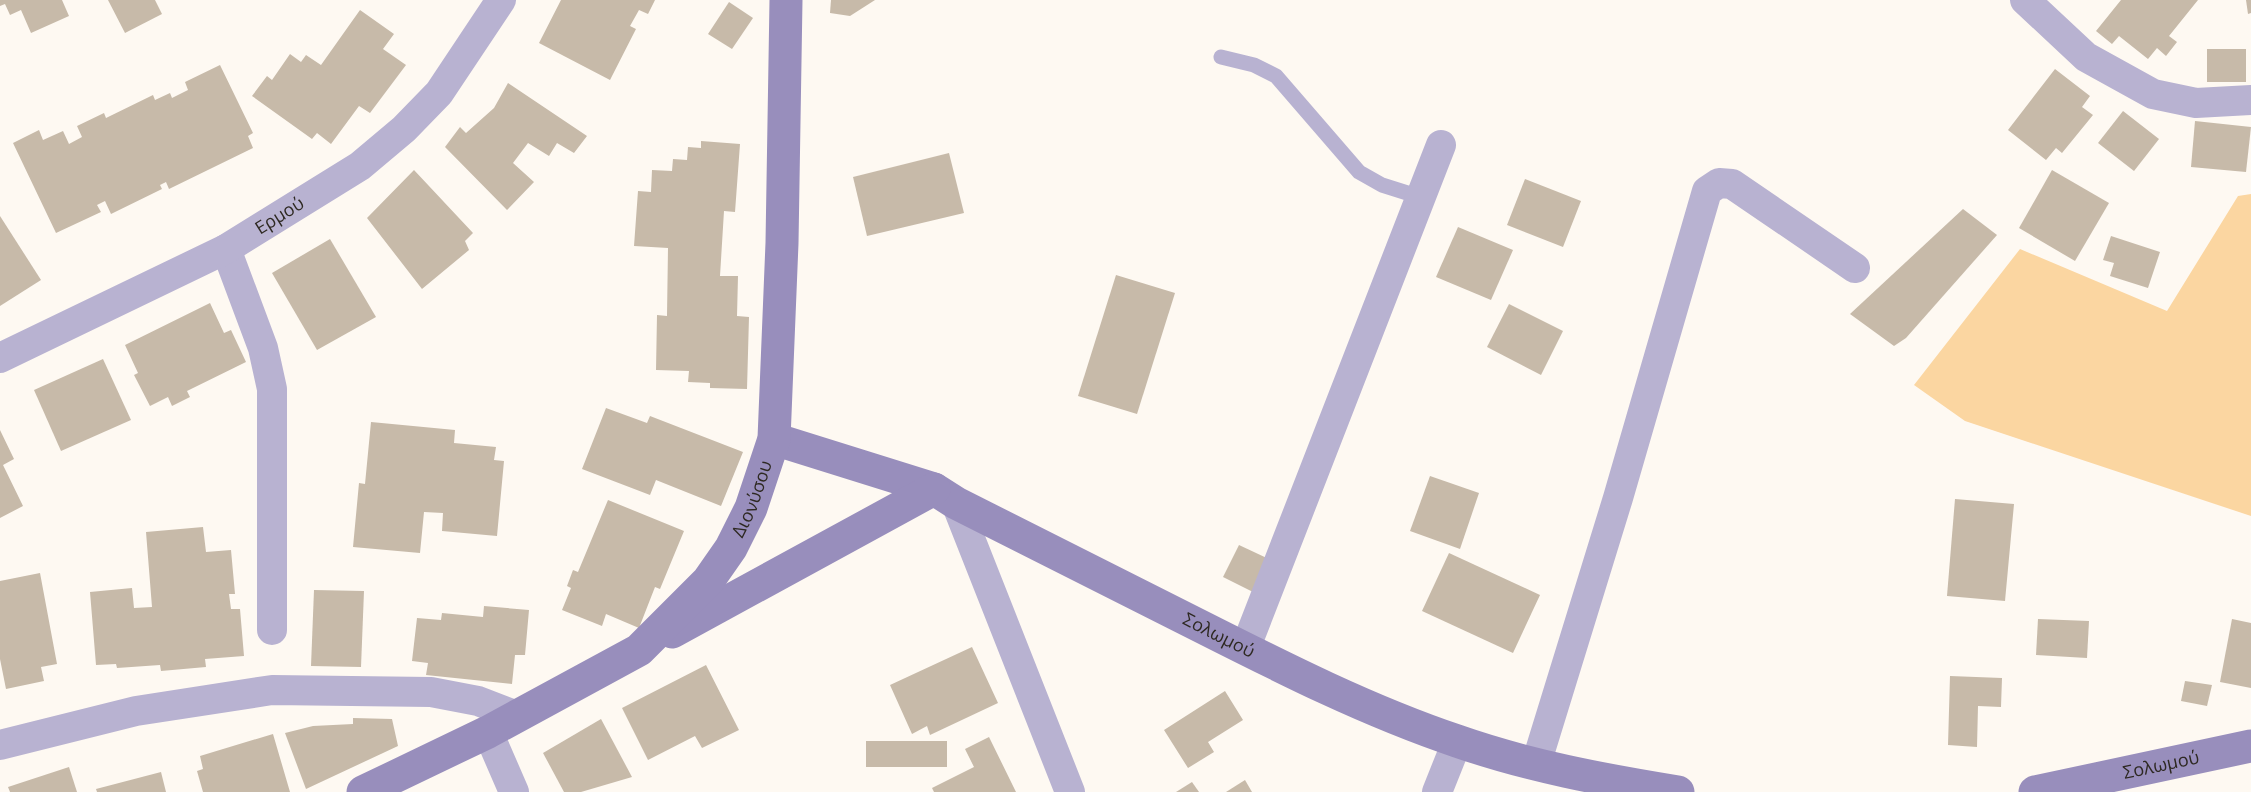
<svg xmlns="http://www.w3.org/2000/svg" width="2251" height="792" viewBox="0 0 2251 792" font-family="'Open Sans',sans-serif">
	<rect width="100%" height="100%" fill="#fef9f2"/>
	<path fill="#fbd6a1" d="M2251,194v322l-286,-95 -51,-36 106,-136 147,62 71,-115z"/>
	<g fill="#c7baa9">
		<path d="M0,0h62l7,16 -38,17 -10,-23 -11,5 -5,-11 -5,2z"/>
		<path d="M108,0h47l7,14 -37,19z"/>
		<path d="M561,0h94l-7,14 -9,-4 -9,16 6,3 -26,51 -71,-37z"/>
		<path d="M831,0h44l-25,16 -20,-3z"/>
		<path d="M2121,0h77l-29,36 8,6 -11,14 -9,-8 -9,11 -29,-23 -7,8 -16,-13z"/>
		<path d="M2246,0h5v13l-3,1z"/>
		<path d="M729,2l24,16 -21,31 -24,-15z"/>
		<path d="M360,10l34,24 -11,15 23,16 -36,48 -11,-7 -28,38 -14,-11 -5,6 -60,-43 15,-20 5,4 18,-26 11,8 5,-7 15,10z"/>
		<rect x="2207" y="49" width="39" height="33"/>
		<path d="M220,65l33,68 -5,3 5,12 -84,41 -3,-7 -6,3 2,4 -51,25 -6,-13 -8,4 4,7 -45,21 -43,-90 26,-13 4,10 20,-9 6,13 13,-7 -5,-11 27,-13 2,5 47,-23 2,5 15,-7 2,5 16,-8 -3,-8z"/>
		<path d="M2055,69l35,27 -8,11 11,8 -31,38 -6,-5 -10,12 -38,-30z"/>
		<path d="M508,83l79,53 -13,17 -17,-10 -8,13 -21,-13 -15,20 21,19 -27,28 -62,-63 15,-20 6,6 28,-25z"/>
		<path d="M2123,111l36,28 -25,32 -36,-28z"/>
		<path d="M2195,121l56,6 -5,45 -55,-5z"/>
		<path d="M701,141l39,3 -5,68 -11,-1 -4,65h18l-1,40 12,1 -2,72 -37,-1v-5l-22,-1 1,-11 -33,-1 1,-55 10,1 1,-68 -34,-2 4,-55 13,1 1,-22 20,1 1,-12 14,1 1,-13 13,1z"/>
		<path d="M949,153l15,60 -97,23 -14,-59z"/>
		<path d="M414,170l59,63 -8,8 4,9 -47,39 -55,-71z"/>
		<path d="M2052,170l57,33 -34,58 -56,-33z"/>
		<path d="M1525,179l56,22 -18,46 -56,-22z"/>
		<path d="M1963,209l34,26 -91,103 -12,8 -44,-32z"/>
		<path d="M0,216l41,64 -41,26z"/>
		<path d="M1458,227l55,23 -22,50 -55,-23z"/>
		<path d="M2111,236l49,16 -12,36 -38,-12 4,-13 -11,-3z"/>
		<path d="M330,239l46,78 -59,33 -45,-77z"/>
		<path d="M1116,275l59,18 -38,121 -59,-18z"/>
		<path d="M210,303l14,30 7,-3 15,32 -59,29 3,6 -18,9 -4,-9 -18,9 -16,-31 4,-2 -13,-28z"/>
		<path d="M1509,304l54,27 -22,44 -54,-28z"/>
		<path d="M103,359l28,61 -70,31 -27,-61z"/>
		<path d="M606,408l41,15 3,-7 93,36 -22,54 -65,-26 -6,15 -68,-26z"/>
		<path d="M371,422l84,8 -1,13 42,4 -2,13 10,1 -7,75 -55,-5 1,-18 -19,-1 -4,41 -67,-6 6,-64 6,1z"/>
		<path d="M0,430l14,29 -11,6 20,41 -23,12z"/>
		<path d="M1430,476l49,17 -19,56 -50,-18z"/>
		<path d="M1955,499l59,5 -9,97 -58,-5z"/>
		<path d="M608,500l76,31 -24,58 -5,-2 -16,41 -33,-14 -4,12 -40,-16 9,-22 -4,-2 6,-16 5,2z"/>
		<path d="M203,527l3,25 25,-2 4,44h-6l2,15h9l4,47 -39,3 1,8 -45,4 -1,-6 -43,3 -1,-4 -20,1 -6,-73 42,-4 2,20 18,-1 -6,-75z"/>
		<path d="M1239,545l32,15 -16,33 -32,-16z"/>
		<path d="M1449,553l91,42 -27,58 -91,-42z"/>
		<path d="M40,573l17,91 -16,3 3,14 -38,8 -6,-30v-78z"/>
		<path d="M314,590l50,1 -3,76 -50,-1z"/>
		<path d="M484,606l45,4 -4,45h-10l-3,29 -86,-9 2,-12 -16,-2 5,-43 24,2 1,-7 41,4z"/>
		<path d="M2038,619l51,2 -2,37 -51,-3z"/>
		<path d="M2232,619l19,4v65l-31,-6z"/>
		<path d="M972,647l26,56 -68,32 -3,-9 -15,8 -22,-49z"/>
		<path d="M706,665l33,65 -37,18 -7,-12 -47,24 -26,-52z"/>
		<path d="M1950,676l52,2 -1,29 -23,-1 -1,41 -29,-2z"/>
		<path d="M2185,681l27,4 -5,21 -26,-5z"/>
		<path d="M1225,691l18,29 -35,22 6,10 -26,16 -24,-38z"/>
		<path d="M353,718l39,1 6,27 -92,43 -21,-56 28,-7 40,-2z"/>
		<path d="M601,719l31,58 -51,15h-17l-21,-39z"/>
		<path d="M273,734l17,58h-87l-6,-21 6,-2 -3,-13z"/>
		<path d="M989,737l27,55h-82l-2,-4 42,-21 -9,-18z"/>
		<rect x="866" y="741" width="81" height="26"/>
		<path d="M69,767l8,25h-67l-2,-5z"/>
		<path d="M161,772l5,20h-69l-1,-3z"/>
		<path d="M1245,780l7,12h-26z"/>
		<path d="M1192,782l7,10h-23z"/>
	</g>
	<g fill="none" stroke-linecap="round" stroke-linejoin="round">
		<path stroke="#b8b2d1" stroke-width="15" d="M1221,57l33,8 22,11 83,96 23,13 38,12"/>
		<g stroke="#b8b2d1" stroke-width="30">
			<path d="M2025,0l61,57 67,37 43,9 55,-3"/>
			<path d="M226,249l37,99 9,41v241"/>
			<path id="s1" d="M0,358l226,-109 134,-83 44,-37 35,-36 62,-93"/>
			<path d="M956,503l114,289"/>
			<path d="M1245,649l196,-504"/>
			<path d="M488,732l26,60"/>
			<path d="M0,745l136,-34 136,-21 159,2 47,9 39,15"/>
			<path d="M1536,764l82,-266 89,-307 12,-8 13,1 123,84"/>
			<path d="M1437,792l20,-50"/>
		</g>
		<g stroke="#988ebc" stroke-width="33">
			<path id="s2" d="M774,439l160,50 22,14c81,41 163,82 244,123 83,42 168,85 257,115 71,25 147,39 221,51"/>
			<path d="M672,632l262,-143"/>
			<path id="s3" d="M363,792l125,-60 151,-82 69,-69 23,-33 20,-40 23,-69 8,-196 4,-243"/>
			<path id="s4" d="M2035,792l216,-46"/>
		</g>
	</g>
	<g text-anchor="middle" stroke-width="5" stroke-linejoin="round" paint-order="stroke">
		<g font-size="18" fill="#2e2922" stroke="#fef9f2">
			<text dy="6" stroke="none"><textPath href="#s1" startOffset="314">Ερμού</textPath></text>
			<text dy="6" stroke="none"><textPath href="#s3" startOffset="502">Διονύσου</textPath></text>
			<text dy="6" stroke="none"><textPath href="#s2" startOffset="488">Σολωμού</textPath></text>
			<text dy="6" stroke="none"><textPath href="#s4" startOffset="129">Σολωμού</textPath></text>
		</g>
	</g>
</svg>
